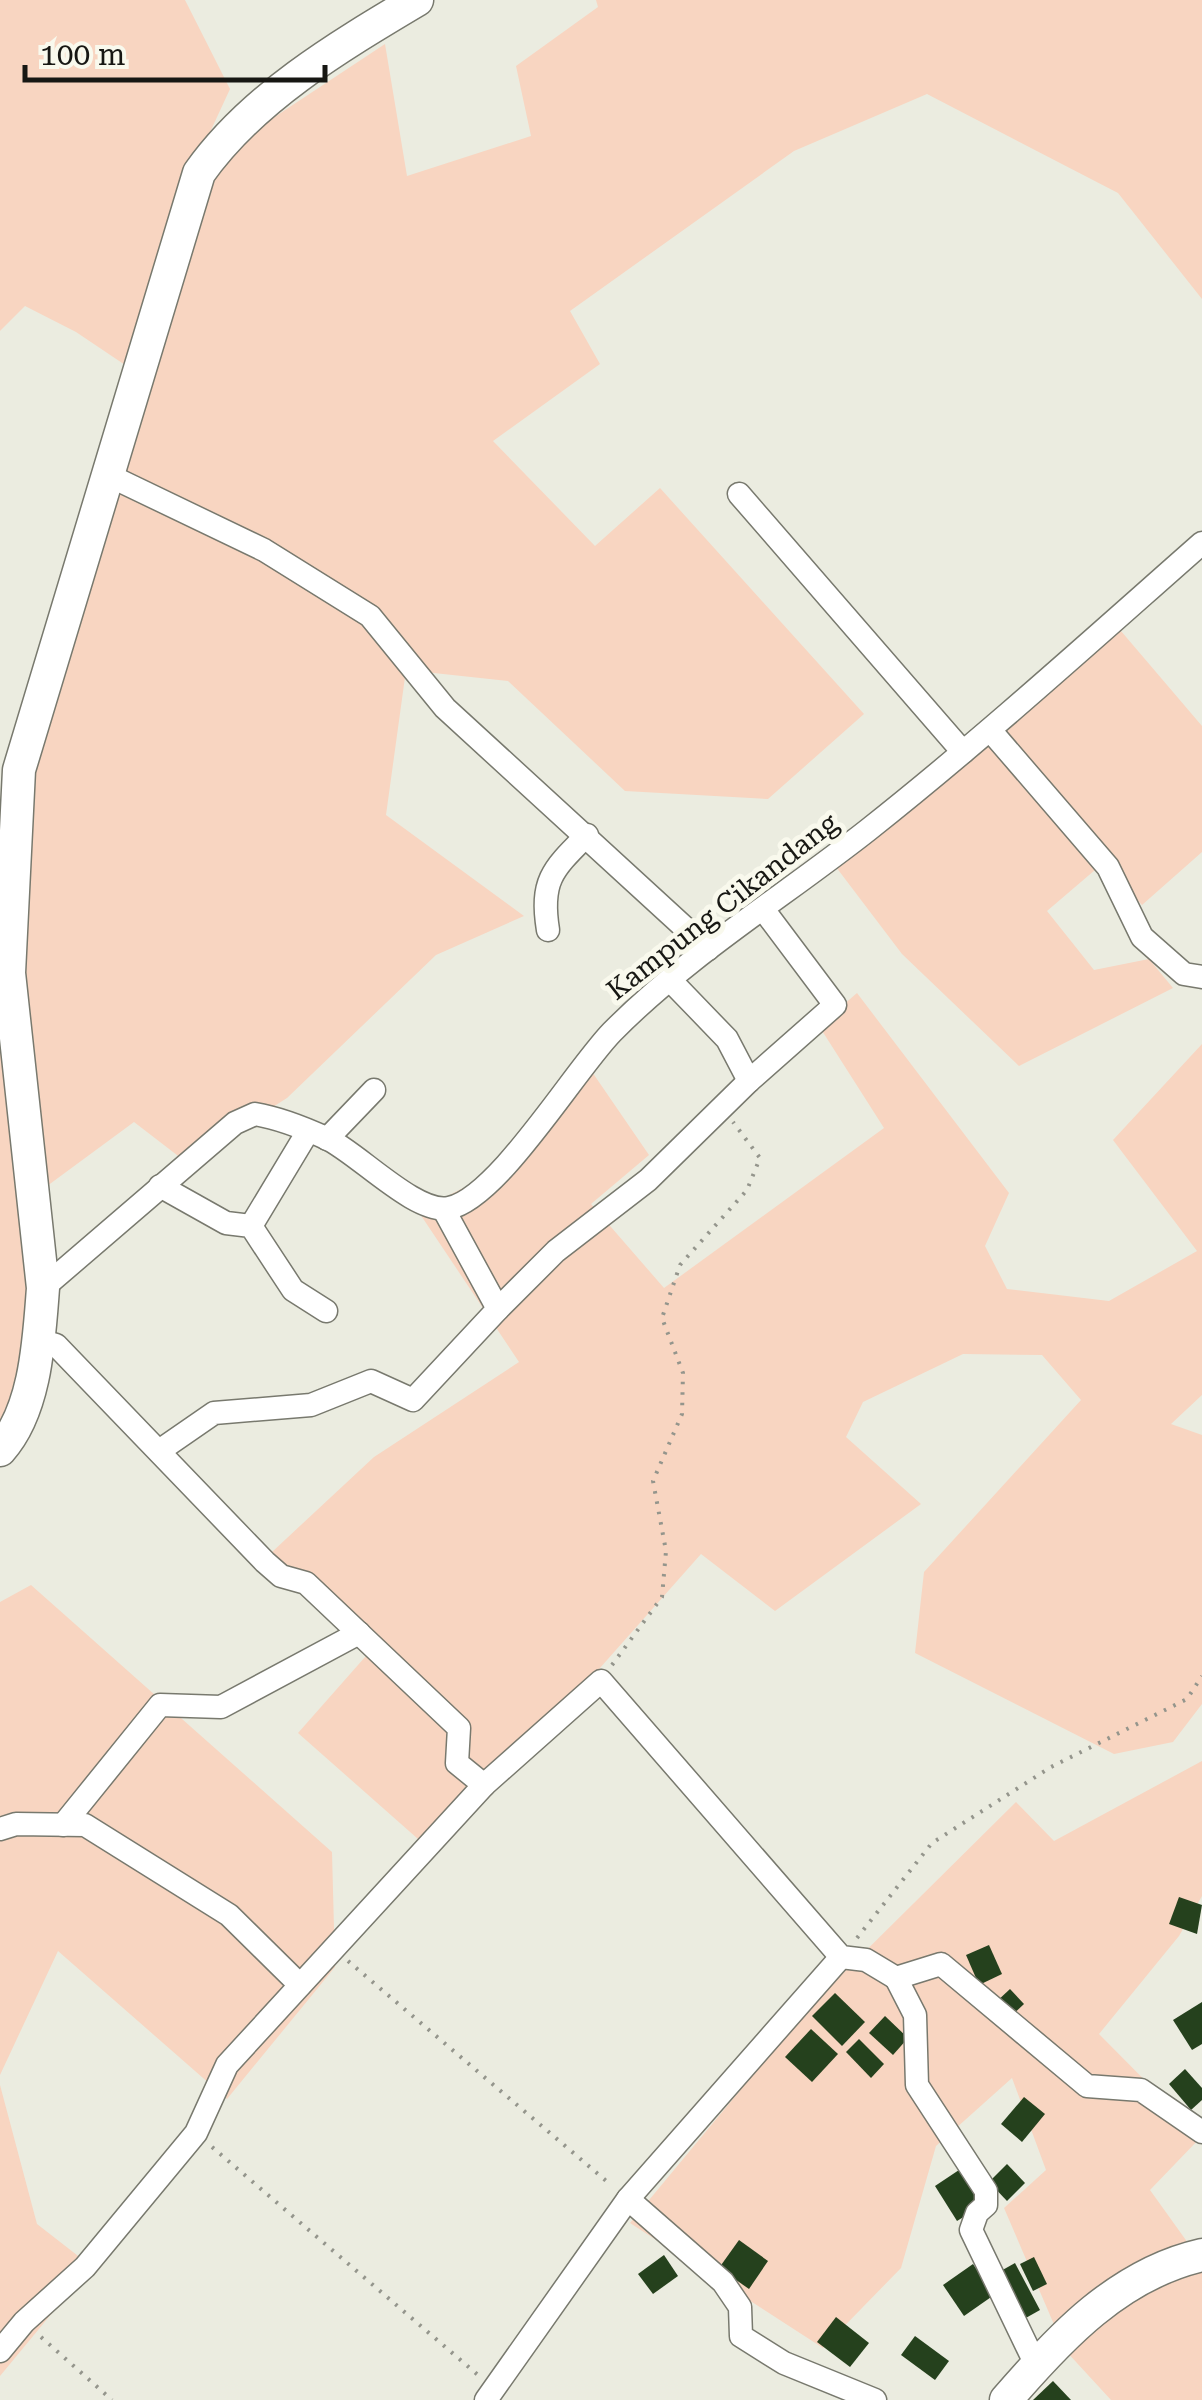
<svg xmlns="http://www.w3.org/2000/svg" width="1202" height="2400" viewBox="0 0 1202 2400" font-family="'Roboto Serif',serif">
	<rect width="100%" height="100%" fill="#ebece0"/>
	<g fill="#f8d5c1">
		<path d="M0,0h185l45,89 -31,67 71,-36 115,-76 22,132 124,-40 -15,-70 82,-59 -2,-7h606v299l-84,-106 -191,-99 -133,57 -224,160 30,53 -107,77 102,105 65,-58 204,226 -96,85 -143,-8 -117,-110 -102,-11 -20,145 138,101 -88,39 -149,143 -101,64 -52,-40 -91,67 13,110 -56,156v-472l21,-224 119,-384 -64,-43 -51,-26 -25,25z"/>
		<path d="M1115,624l87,102v126l-60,53 -40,-41 -55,47 47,59 55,-11 24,29 -154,78 -117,-112 -66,-87z"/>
		<path d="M857,993l152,200 -24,53 22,43 102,12 88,-50 -84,-111 89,-96v351l-31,29 31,11v269l-29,38 -59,12 -199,-101 9,-81 157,-172 -39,-45 -79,-1 -100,48 -17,35 75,67 -146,107 -74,-57 -266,300 -137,-121 75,-85 -101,-96 102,-95 145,-95 -101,-151 102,-52 68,-93 61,89 -58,49 73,84 220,-160 -65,-102z"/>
		<path d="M31,1585l301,267 3,115 -108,132 -169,-148 -58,124v-473z"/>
		<path d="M1202,1761v135l-23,40 -80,98 102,103 -51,53 43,60h9v150h-91l-46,-50 -61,-142 42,-38 -34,-92 -76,68 -35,122 -78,80 -193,-125 181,-218 205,-203 38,39z"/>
		<path d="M0,2085l37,139 54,42 -91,110z"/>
	</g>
	<g fill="#25411d">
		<path d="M1179,1897l23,8 -5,29 -28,-10z"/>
		<path d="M989,1945l13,29 -23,11 -13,-30z"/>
		<path d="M1010,1989l14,15 -15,14 -14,-15z"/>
		<path d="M835,1993l30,29 -23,24 -30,-30z"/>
		<path d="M1202,2002v42l-10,6 -19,-30z"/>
		<path d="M885,2016l23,22 -15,17 -24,-22z"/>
		<path d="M811,2029l27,25 -26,28 -27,-25z"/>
		<path d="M859,2039l25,25 -13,14 -25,-26z"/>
		<path d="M1185,2069l17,19v12l-11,10 -22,-26z"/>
		<path d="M1024,2097l21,17 -23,28 -21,-18z"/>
		<path d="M1007,2164l18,19 -18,18 -18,-19z"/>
		<path d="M959,2170l22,36 -24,15 -22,-35z"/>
		<path d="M739,2240l29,21 -19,28 -30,-21z"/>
		<path d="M664,2255l14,21 -25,18 -15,-20z"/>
		<path d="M1034,2257l13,27 -14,7 -13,-27z"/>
		<path d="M1015,2263l25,47 -16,9 -25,-47z"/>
		<path d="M973,2264l21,31 -30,21 -21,-31z"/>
		<path d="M836,2317l33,26 -19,24 -33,-25z"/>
		<path d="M915,2336l34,25 -14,19 -34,-25z"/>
		<path d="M1053,2381l18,19h-38z"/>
	</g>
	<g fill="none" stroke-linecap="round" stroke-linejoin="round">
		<defs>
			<g id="street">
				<path d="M110,476l154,74 106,66 75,92 263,241"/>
				<path d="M739,494l224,258"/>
				<path d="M990,730l118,137 34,70 42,37 18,3"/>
				<path d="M548,930c-8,-50 5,-61 39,-95"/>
				<path d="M671,981l56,58 22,42"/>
				<path d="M327,1139l47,-49"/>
				<path d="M160,1186l66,37 25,3 42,64 33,21"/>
				<path d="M251,1226l56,-93"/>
				<path d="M43,1288l192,-165 20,-9c24,4 49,14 71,24 31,14 90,77 123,70 49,-10 125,-137 163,-176 76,-77 171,-135 256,-202 115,-91 224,-190 334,-287"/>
				<path d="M498,1309l58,-58 92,-71 101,-99 86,-76 -72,-96"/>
				<path d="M39,1340l17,5 209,217 16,14 25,7 153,145 -2,35 27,22"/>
				<path d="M159,1451l55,-38 97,-8 60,-24 42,19 85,-91 -54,-99"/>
				<path d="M63,1825l97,-120 61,2 138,-74"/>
				<path d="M0,1829l16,-5 69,1 144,90 71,70"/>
				<path d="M896,1978l19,37 2,70 69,106v14l-9,8 -6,17 65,135"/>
				<path d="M628,2199l95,83 17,25 1,29 43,27 91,37"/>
				<path d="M0,2351l24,-29 61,-55 111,-134 31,-68 257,-280 117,-104 240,276 25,3 30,18 45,-14 146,122 54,4 61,42"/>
				<path d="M486,2400l142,-201 213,-242"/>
			</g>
			<g id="secondary">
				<path d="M0,1450c36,-40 39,-110 43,-162l-34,-315 10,-203 180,-597c53,-75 139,-126 218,-173"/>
				<path d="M1006,2400c54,-63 113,-126 196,-145"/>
			</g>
		</defs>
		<use href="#street" stroke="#78796e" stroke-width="25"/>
		<use href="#secondary" stroke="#78796e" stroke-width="35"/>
		<g stroke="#94958c" stroke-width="4" stroke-dasharray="2.5 8" stroke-linecap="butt">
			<path d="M612,1665l50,-68 4,-46 -13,-70 29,-67 1,-41 -21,-55 18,-53 67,-75 13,-32 -27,-36"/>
			<path d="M857,1938l75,-95 119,-76 136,-68 15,-23"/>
			<path d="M348,1961l263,224"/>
			<path d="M212,2147l266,228"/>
			<path d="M41,2337l71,63"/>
		</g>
		<use href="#street" stroke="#fff" stroke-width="22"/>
		<use href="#secondary" stroke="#fff" stroke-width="32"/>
	</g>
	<g text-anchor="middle" stroke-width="10" stroke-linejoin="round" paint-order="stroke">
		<g font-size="28" fill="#171713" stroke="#f9f9ed">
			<text transform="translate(722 906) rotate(-38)" y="10">Kampung Cikandang</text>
		</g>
	</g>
	<path d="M25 65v15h300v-15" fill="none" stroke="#171713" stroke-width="5"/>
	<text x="40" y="65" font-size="30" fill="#171713" stroke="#f9f9ed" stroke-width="8" paint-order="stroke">100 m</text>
</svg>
